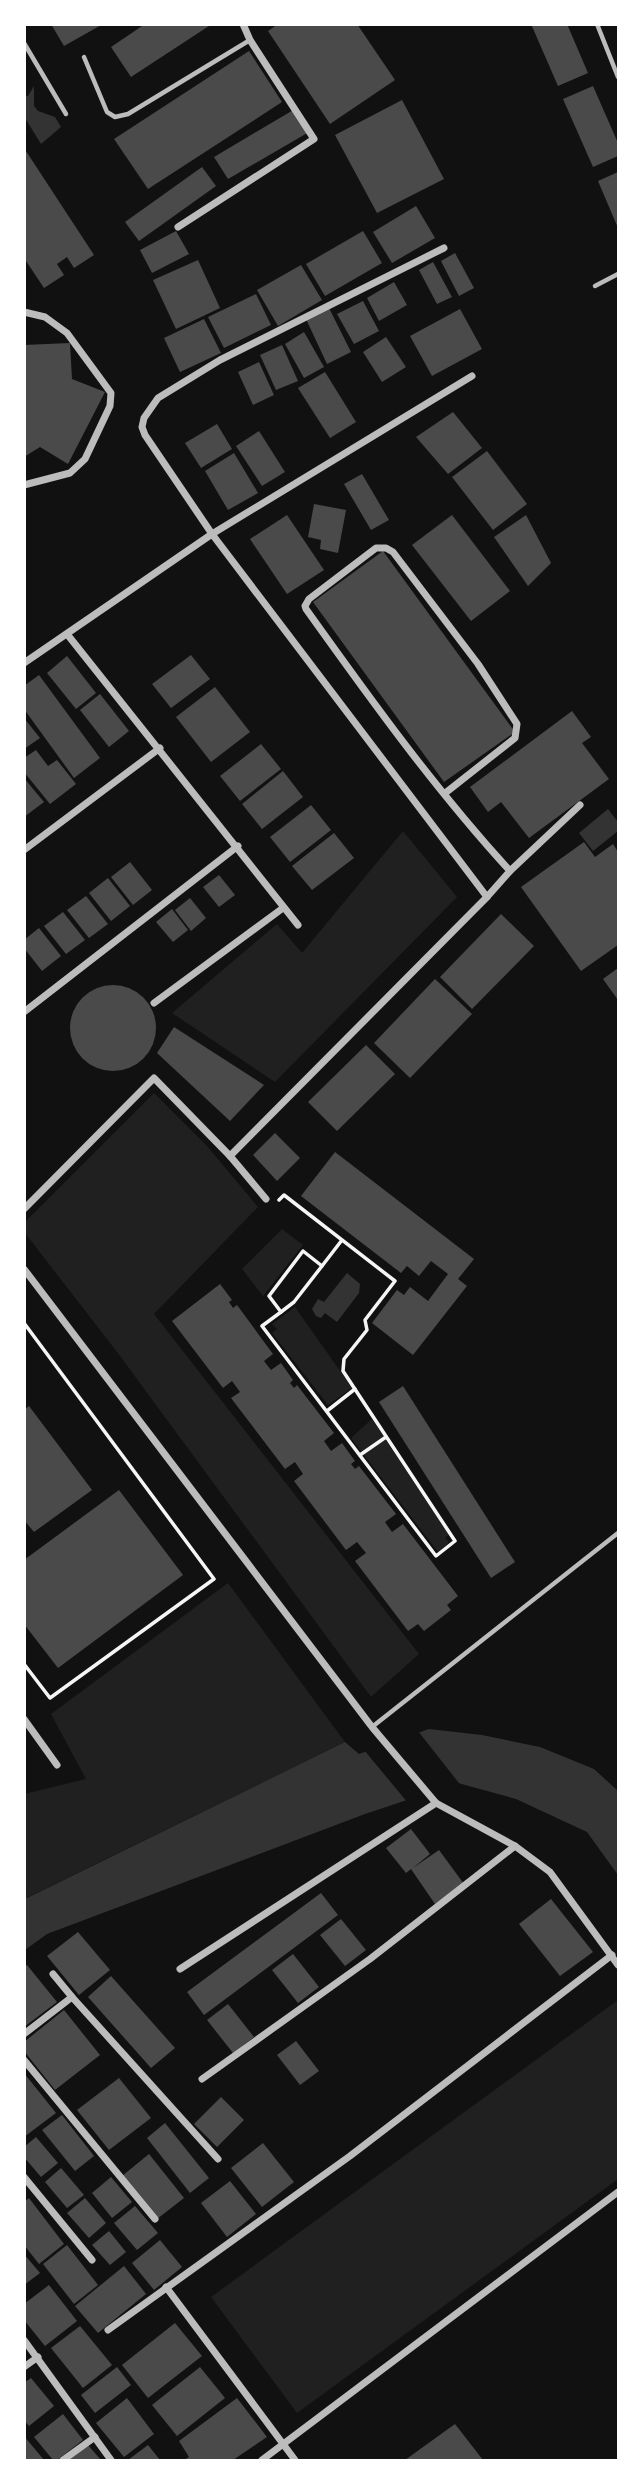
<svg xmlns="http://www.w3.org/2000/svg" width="643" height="2485" viewBox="0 0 643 2485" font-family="'Asap Condensed',sans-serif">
	<rect width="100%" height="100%" fill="#111"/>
	<g fill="#202020">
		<path d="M403,831l54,66 -182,185 -103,-69 105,-89 25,29z"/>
		<path d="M154,1093l53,53 51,61 -104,107 265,340 -48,43 -254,-345 -92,-119v-11z"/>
		<path d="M282,1229l21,16 -40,51 -21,-27z"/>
		<path d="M295,1307l57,81 -24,17 -56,-72 5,-4 -5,-5z"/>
		<path d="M372,1419l77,116 -4,2 4,6 -11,9 -87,-114z"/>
		<path d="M228,1583l117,159 -319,156 -2,-1v-103l62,-15 -35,-65z"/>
		<path d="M618,2000v179l-321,234 -86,-116z"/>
	</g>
	<g fill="#333">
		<path d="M34,86v20l4,5 17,6 6,10 -20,17 -16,-26v-22h3z"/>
		<path d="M608,809l10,13v9l-25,20 -14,-18z"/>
		<path d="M347,1273l13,11 -1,9 -22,29 -12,-9 -4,5 -5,-2 -4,-7 6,-10 6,3z"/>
		<path d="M429,1729l53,6 58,12 54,22 24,22v84l-31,-43 -71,-33 -58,-16 -93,31 -318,120 -22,16 -1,-53 3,1 318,-156 14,12z"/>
	</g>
	<path fill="#111" d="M418,1731l44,56 -54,16 -44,-53z"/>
	<g fill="#4a4a4a">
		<path d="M51,24h52l-39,22z"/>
		<path d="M145,24h67l-81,53 -20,-30z"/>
		<path d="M278,24h79l38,56 -65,44 -62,-93z"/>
		<path d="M531,24h36l21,49 -30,13z"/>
		<path d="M249,51l33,51 -134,87 -34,-50z"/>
		<path d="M593,86l25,57v13l-25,11 -30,-68z"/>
		<path d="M402,100l42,79 -67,34 -42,-78z"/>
		<path d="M295,109l14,23 -81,47 -14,-22z"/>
		<path d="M24,148l70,107 -20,13 -7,-11 -10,7 7,11 -20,13 -20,-30z"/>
		<path d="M202,167l14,19 -77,55 -14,-19z"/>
		<path d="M618,172v56l-20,-47z"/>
		<path d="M416,206l19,32 -43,25 -19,-31z"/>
		<path d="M176,231l13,23 -37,19 -12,-23z"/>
		<path d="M363,231l19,32 -57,33 -19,-32z"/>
		<path d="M455,253l19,35 -15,8 -18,-35z"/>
		<path d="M198,260l22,48 -44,21 -23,-49z"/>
		<path d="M433,262l19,35 -15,7 -18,-34z"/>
		<path d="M301,265l21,35 -44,26 -21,-36z"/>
		<path d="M394,282l13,23 -28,16 -12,-23z"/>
		<path d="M256,294l15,31 -47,23 -16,-31z"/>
		<path d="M363,301l16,30 -25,13 -17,-30z"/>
		<path d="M329,308l22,44 -24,12 -21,-45z"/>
		<path d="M460,309l22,40 -50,27 -22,-40z"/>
		<path d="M204,319l17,34 -41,19 -16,-34z"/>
		<path d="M304,332l20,35 -20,11 -19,-34z"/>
		<path d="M386,337l20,30 -24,15 -19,-30z"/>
		<path d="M70,343l2,36 33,13 -37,72 -28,-17 -16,10v-112z"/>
		<path d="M282,345l16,36 -22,9 -16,-35z"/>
		<path d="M259,362l15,33 -21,10 -15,-33z"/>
		<path d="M325,372l31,50 -26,16 -32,-50z"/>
		<path d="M453,412l29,36 -34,26 -32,-37z"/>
		<path d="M217,424l15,25 -31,19 -16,-25z"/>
		<path d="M259,431l26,41 -23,14 -26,-40z"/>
		<path d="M487,451l40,53 -34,26 -41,-53z"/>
		<path d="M234,453l24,40 -30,17 -23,-39z"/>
		<path d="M362,474l27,46 -18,10 -27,-46z"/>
		<path d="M314,504l32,6 -8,43 -18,-4 1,-9 -13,-3z"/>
		<path d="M287,515l37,55 -37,24 -37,-55z"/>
		<path d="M452,515l58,76 -39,30 -59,-76z"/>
		<path d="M526,515l25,48 -23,23 -34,-49z"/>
		<path d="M383,551l132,181 -71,50 -131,-180z"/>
		<path d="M191,655l19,24 -39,29 -19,-24z"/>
		<path d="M67,656l29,37 -20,16 -29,-36z"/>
		<path d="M39,675l61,83 -26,20 -50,-69v-23z"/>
		<path d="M215,687l35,45 -39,30 -35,-45z"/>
		<path d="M100,694l29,37 -20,16 -29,-37z"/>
		<path d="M572,711l19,26 -9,6 27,36 -80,59 -28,-36 -13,10 -18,-25z"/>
		<path d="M24,718l16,20 -16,11z"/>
		<path d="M261,744l20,25 -41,32 -20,-25z"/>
		<path d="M36,750l12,16 9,-6 19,24 -26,20 -26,-32v-14z"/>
		<path d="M283,771l20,26 -41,32 -20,-25z"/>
		<path d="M24,778l20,24 -20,15z"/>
		<path d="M311,805l20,25 -41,32 -20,-25z"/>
		<path d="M334,833l20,25 -42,32 -20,-24z"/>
		<path d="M584,842l11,15 18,-13 5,8v93l-37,26 -60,-84z"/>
		<path d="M130,862l22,28 -19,15 -22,-28z"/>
		<path d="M219,875l16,20 -16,12 -16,-20z"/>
		<path d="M108,878l22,28 -19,15 -22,-28z"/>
		<path d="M86,896l22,28 -19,14 -22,-28z"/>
		<path d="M190,898l16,20 -15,13 -16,-21z"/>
		<path d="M172,909l16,21 -15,12 -17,-20z"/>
		<path d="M63,912l22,28 -19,14 -22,-28z"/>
		<path d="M501,914l33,32 -62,63 -32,-32z"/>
		<path d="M39,928l22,28 -19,15 -18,-23v-8z"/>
		<path d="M618,968v32l-15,-21z"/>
		<path d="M435,979l37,35 -62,64 -36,-35z"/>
		<circle cx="113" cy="1028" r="43"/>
		<path d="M174,1027l90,58 -34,36 -73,-68z"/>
		<path d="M366,1045l29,29 -58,57 -29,-29z"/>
		<path d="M275,1133l25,25 -23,23 -24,-26z"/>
		<path d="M335,1152l139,107 -16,20 9,7 -54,69 -41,-32 25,-33 7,5 6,-8 18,14 20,-27 -17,-13 -12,15 -12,-10 -6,7 -100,-77z"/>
		<path d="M220,1284l12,16 -3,2 4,6 4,-3 36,49 -9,7 7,9 10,-7 12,17 -3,3 4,5 3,-3 37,48 -10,8 7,10 11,-8 13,18 -4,3 4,5 4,-3 37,48 -11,8 7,10 11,-8 55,72 -11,9 4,5 -27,21 -6,-7 -10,7 -53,-70 11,-8 -9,-11 -11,8 -52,-69 9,-7 -8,-12 -10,7 -54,-71 9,-6 -8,-11 -9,7 -51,-67z"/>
		<path d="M403,1386l112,176 -24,16 -112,-176z"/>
		<path d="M29,1406l63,84 -58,42 -10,-12v-110z"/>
		<path d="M119,1490l64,85 -125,93 -34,-44v-64z"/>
		<path d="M411,1829l19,25 -17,14 26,-18 25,34 -29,20 -24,-35 -5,4 -20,-25z"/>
		<path d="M321,1893l17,22 -134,100 -17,-23z"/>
		<path d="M551,1899l42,53 -33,24 -41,-52z"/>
		<path d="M341,1919l25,31 -21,16 -25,-31z"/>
		<path d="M78,1932l32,38 -31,25 -32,-39z"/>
		<path d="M293,1954l26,33 -21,16 -26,-33z"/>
		<path d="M27,1965l30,37 -33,25v-60z"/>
		<path d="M111,1976l64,72 -24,20 -63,-71z"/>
		<path d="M228,2004l26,33 -21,16 -26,-33z"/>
		<path d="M64,2010l36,45 -45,35 -31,-39v-9z"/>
		<path d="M296,2041l23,30 -19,14 -23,-30z"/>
		<path d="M24,2073l32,40 -32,24z"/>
		<path d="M119,2078l32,40 -42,32 -32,-40z"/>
		<path d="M221,2097l23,23 -27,27 -23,-23z"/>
		<path d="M62,2115l32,41 -19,15 -33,-41z"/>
		<path d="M165,2123l44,55 -19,15 -43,-55z"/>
		<path d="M36,2137l22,26 -17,14 -17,-20v-10z"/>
		<path d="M263,2143l31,39 -32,25 -31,-39z"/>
		<path d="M149,2154l35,44 -27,21 -35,-43z"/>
		<path d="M61,2168l23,27 -17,13 -22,-26z"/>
		<path d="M111,2177l21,25 -20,16 -20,-25z"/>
		<path d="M230,2181l26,33 -29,23 -26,-34z"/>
		<path d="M29,2198l35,46 -25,20 -15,-19v-43z"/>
		<path d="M85,2198l21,25 -17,15 -22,-25z"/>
		<path d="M135,2206l23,27 -21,17 -23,-27z"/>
		<path d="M109,2231l17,21 -16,13 -18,-20z"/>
		<path d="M160,2240l22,27 -28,23 -22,-27z"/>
		<path d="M67,2245l31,40 -24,19 -31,-40z"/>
		<path d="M24,2254l16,19 -16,12z"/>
		<path d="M124,2266l22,28 -48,39 -23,-27z"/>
		<path d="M49,2285l28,36 -32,25 -21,-26v-16z"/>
		<path d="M175,2323l27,33 -54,42 -26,-33z"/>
		<path d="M80,2326l32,39 -29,23 -32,-40z"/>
		<path d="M117,2367l14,18 -36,28 -14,-18z"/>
		<path d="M200,2367l25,31 -48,38 -25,-31z"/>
		<path d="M31,2378l23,28 -25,20 -5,-6v-37z"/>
		<path d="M127,2398l27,36 -30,23 -28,-34z"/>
		<path d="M237,2398l30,39 -34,23h-49l5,-3 -10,-16z"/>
		<path d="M63,2414l20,26 -26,20h-4l-19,-23z"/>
		<path d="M455,2424l28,36h-78z"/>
		<path d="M24,2436l20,24h-20z"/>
		<path d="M87,2444l14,16h-35z"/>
		<path d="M148,2445l12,15h-32z"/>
	</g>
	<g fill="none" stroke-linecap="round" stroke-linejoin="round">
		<g stroke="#f5f5f5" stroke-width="3.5">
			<path d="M279,1200l5,-5 111,86 -30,39 2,10 -23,29 -1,12 112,170 -19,15 -174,-230 19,-14 -12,-16 34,-45 19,15 20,-26"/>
			<path d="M281,1312l13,-10 28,-36"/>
			<path d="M24,1323l190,256 -164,119 -26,-34"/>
			<path d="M327,1411l28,-22"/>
			<path d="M360,1455l26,-18"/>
		</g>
		<g stroke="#bcbcbc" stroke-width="4.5">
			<path d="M597,24l21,53"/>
			<path d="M24,43l42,71"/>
			<path d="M84,57l23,55 8,5 13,-3 122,-74"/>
			<path d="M595,286l23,-12"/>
			<path d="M372,1727l246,-194"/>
		</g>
		<g stroke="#bcbcbc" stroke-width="7">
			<path d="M178,227l136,-88 -64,-99 -7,-16"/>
			<path d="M444,248l-224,112 -62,38 -14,20 -2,9 3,8 67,99 275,363"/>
			<path d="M24,312l21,5 22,16 44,60 -1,13 -25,53 -15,14 -46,12"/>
			<path d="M67,634l231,291"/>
			<path d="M24,663l188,-129 260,-158"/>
			<path d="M24,850l136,-102"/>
			<path d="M510,871l70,-66"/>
			<path d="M154,1003l129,-95"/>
			<path d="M24,1012l214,-166"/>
			<path d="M230,1156l257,-259 23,-26c-75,-82 -139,-171 -204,-262l-1,-3 4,-7 67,-51h10l7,4 85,112 39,60 -2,14 -71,56"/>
			<path d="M24,1209l130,-131 76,78 36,43"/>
			<path d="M24,1269l348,458 64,76 79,43 35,26 68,93"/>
			<path d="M24,1719l33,46"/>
			<path d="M180,1969l256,-166"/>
			<path d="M53,1974l19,23"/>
			<path d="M24,2034l48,-37 146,162"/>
			<path d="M24,2060l131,159"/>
			<path d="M202,2079l168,-120 145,-113"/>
			<path d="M24,2177l68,83"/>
			<path d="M166,2287l129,173"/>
			<path d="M108,2330l242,-174 262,-201"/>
			<path d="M24,2340l87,120"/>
			<path d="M24,2367l14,-10"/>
			<path d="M63,2460l32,-23"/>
			<path d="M262,2460l356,-268"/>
		</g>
	</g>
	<rect width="643" height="2485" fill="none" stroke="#ffffff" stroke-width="52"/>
</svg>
